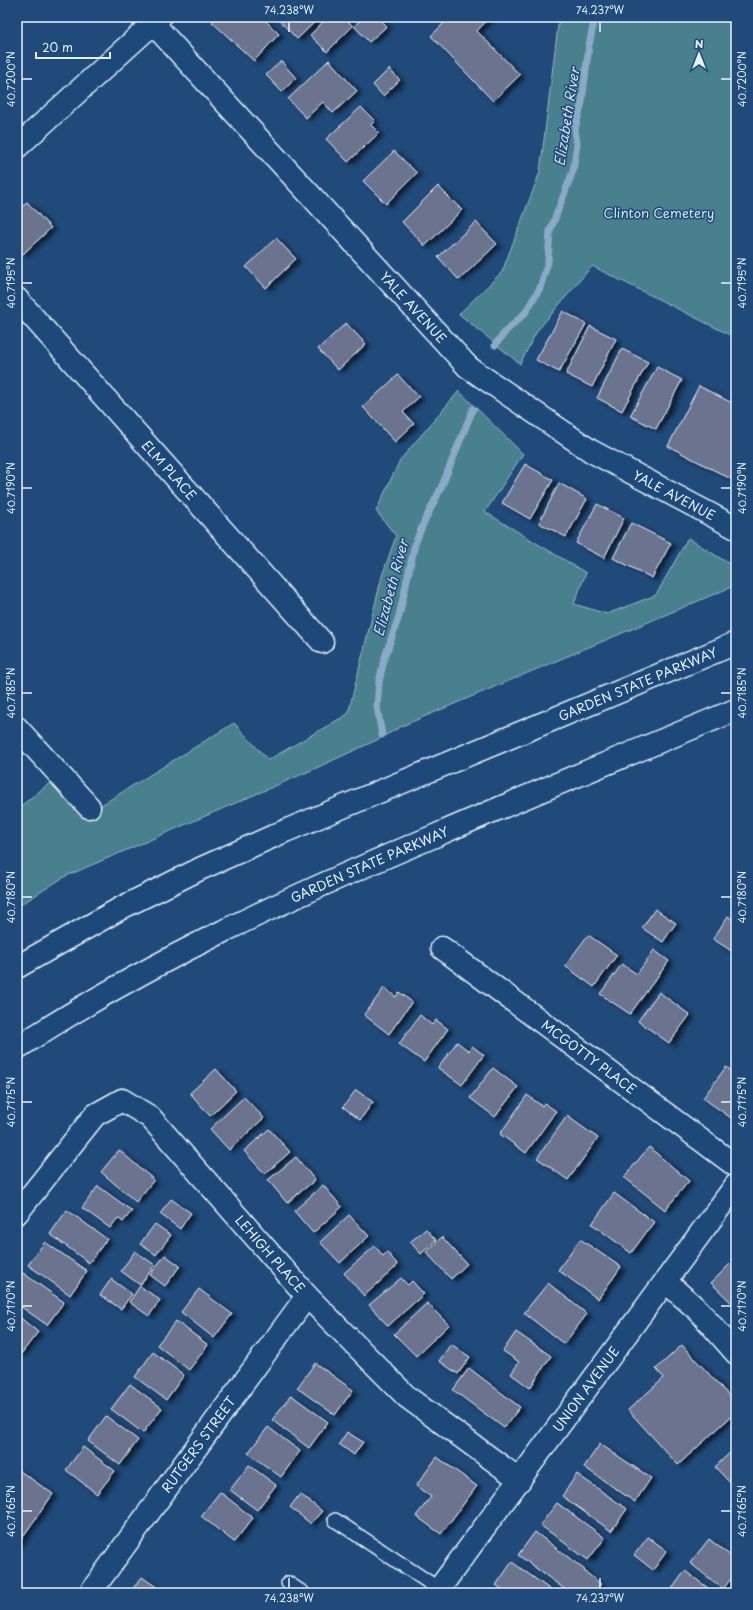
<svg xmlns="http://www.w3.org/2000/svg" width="753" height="1610" viewBox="0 0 753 1610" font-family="'Playpen Sans',sans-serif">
	<defs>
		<filter id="shadow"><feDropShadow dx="4.5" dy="2.5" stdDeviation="2" flood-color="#0009"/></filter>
	</defs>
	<rect width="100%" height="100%" fill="#1f4a7a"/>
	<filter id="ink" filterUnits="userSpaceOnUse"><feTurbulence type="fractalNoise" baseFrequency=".025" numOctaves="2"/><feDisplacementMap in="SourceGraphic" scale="8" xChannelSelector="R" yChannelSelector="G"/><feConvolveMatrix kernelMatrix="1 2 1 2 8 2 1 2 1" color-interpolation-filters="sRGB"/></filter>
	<g filter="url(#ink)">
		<g fill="#4a808e" stroke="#99b8c3">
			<path d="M559,17h177v321l-144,-72 -55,65 -17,33 -61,-50 43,-42 38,-100z"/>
			<path d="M459,391l64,63 -38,58 101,61 -12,31 33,10 49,-19 32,-57 48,30v17l-334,141 -21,12 -69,32 -248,107 -47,30v-98l44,-35 29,38 144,-89 34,37 80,-46 34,-138 14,-40 -20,-25 24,-51z"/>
		</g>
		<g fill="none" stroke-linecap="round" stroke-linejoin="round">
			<g stroke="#8aaac8" stroke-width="7">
				<path d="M495,345l11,-14 19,-18 15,-25 8,-26 2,-31 23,-60 4,-27 -2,-15 7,-27 7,-57 6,-28"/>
				<path d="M382,735l-5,-28 2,-25 5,-22 15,-44 16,-72 9,-22 17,-34 32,-79"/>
			</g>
		</g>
		<g fill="#6c738f" stroke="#e8f1f8" filter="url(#shadow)">
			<path d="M217,17h45l17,17 -25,27 -42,-39z"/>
			<path d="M276,17h36l4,4 -19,18z"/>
			<path d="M328,17h16l9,9 -26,26 -17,-17z"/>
			<path d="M364,17h14l9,9 -18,16 -15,-16z"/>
			<path d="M450,17h40l-13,14 43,44 -27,26 -62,-65z"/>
			<path d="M329,60l28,31 -24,22 -10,-11 -17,16 -18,-19z"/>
			<path d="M281,61l15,17 -14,14 -16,-17z"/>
			<path d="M389,69l11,11 -17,16 -10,-11z"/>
			<path d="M361,107l14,14 -4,4 8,8 -31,29 -22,-23z"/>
			<path d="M394,151l23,22 -31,31 -23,-23z"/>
			<path d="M438,186l24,24 -37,36 -23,-24z"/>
			<path d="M27,202l24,26 -28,26 -6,-6v-37z"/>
			<path d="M476,222l21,22 -38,36 -21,-23z"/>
			<path d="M276,238l20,21 -30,29 -20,-21z"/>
			<path d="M563,311l23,13 -27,48 -23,-12z"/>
			<path d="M346,323l20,21 -28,26 -20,-21z"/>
			<path d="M590,326l26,13 -24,48 -26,-13z"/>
			<path d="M622,349l26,13 -26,49 -25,-13z"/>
			<path d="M657,367l25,13 -26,49 -26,-13z"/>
			<path d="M398,375l21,22 -16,15 11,12 -19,18 -32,-35z"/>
			<path d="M699,386l37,19v65l-5,9 -63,-33z"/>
			<path d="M525,464l28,16 -23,39 -28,-16z"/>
			<path d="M559,483l28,16 -21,38 -27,-14z"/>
			<path d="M597,504l27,14 -20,40 -28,-15z"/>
			<path d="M631,523l40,20 -19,35 -39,-20z"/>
			<path d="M655,909l21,14 -13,19 -21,-14z"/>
			<path d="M728,916l8,6v26l-3,4 -20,-13z"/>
			<path d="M588,935l29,20 -23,32 -29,-21z"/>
			<path d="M654,950l15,11 -39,53 -30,-20 22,-30 15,10z"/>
			<path d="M384,988l12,9 3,-5 13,10 -23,32 -25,-19z"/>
			<path d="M659,992l31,23 -21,28 -31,-22z"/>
			<path d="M420,1015l12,10 4,-5 12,9 -24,33 -25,-18z"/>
			<path d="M457,1042l12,9 3,-5 12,9 -22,30 -24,-17z"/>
			<path d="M726,1067l10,7v38l-5,6 -28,-20z"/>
			<path d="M493,1068l25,19 -23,30 -25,-19z"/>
			<path d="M216,1069l20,22 -26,25 -20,-23z"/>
			<path d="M356,1090l17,12 -13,18 -17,-13z"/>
			<path d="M527,1095l15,11 2,-3 12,8 -30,42 -26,-19z"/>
			<path d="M244,1097l20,21 -35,32 -19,-21z"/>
			<path d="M567,1116l31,22 -30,42 -31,-22z"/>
			<path d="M269,1129l21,23 -25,22 -21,-23z"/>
			<path d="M649,1147l40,34 -24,29 -41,-33z"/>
			<path d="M119,1150l35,30 -18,22 -35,-30z"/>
			<path d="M296,1157l19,23 -28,23 -19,-23z"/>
			<path d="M323,1185l19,22 -29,26 -19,-22z"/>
			<path d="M98,1186l34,25 -9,11 -5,-4 -8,10 -28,-20z"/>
			<path d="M614,1193l40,29 -23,31 -39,-29z"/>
			<path d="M171,1199l20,14 -11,16 -20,-15z"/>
			<path d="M67,1210l40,29 -18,24 -39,-29z"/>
			<path d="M349,1215l20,21 -29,27 -20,-21z"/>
			<path d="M155,1224l16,11 -15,20 -16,-11z"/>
			<path d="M426,1229l10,11 -15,14 -11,-12z"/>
			<path d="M442,1237l25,27 -16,15 -25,-27z"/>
			<path d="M580,1239l41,28 -23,32 -40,-29z"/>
			<path d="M45,1242l42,29 -17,24 -42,-30z"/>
			<path d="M375,1246l8,10 4,-4 11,13 -34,31 -20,-23z"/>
			<path d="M135,1251l20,14 -15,20 -19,-14z"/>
			<path d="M165,1255l15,11 -15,20 -15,-11z"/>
			<path d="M730,1264l6,6v37l-25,-24z"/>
			<path d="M23,1273l41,29 -17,23 -30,-21v-23z"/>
			<path d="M401,1278l7,7 4,-4 12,13 -36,32 -19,-21z"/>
			<path d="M111,1279l21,15 -11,15 -21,-14z"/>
			<path d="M548,1283l39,31 -23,30 -40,-31z"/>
			<path d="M140,1286l20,14 -11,16 -20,-14z"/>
			<path d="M199,1289l33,25 -18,24 -33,-26z"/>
			<path d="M427,1303l22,22 -33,31 -22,-22z"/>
			<path d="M17,1315l21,17 -17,22 -4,-3z"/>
			<path d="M176,1321l32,24 -19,25 -32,-25z"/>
			<path d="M516,1332l35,24 -21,32 -19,-14 8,-12 -16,-11z"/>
			<path d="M451,1344l19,13 -12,17 -19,-13z"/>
			<path d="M682,1345l54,58v9l-58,53 -50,-55 36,-32 -8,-9z"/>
			<path d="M153,1352l31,23 -18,25 -31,-23z"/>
			<path d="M315,1363l38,27 -18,25 -38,-27z"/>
			<path d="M469,1368l51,39 -16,21 -51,-38z"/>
			<path d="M130,1384l32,24 -19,25 -32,-24z"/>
			<path d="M291,1395l37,27 -19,26 -37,-28z"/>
			<path d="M106,1416l32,24 -18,25 -32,-24z"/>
			<path d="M268,1427l32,24 -19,26 -33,-24z"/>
			<path d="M347,1432l16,10 -9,13 -15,-11z"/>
			<path d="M600,1444l51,34 -16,24 -51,-35z"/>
			<path d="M83,1447l32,24 -18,23 -31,-24z"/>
			<path d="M736,1447v38l-2,2 -19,-20z"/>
			<path d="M437,1457l40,29 -36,48 -25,-18 15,-19 -15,-11z"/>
			<path d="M249,1465l27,20 -19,25 -27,-20z"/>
			<path d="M17,1469l36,25 -36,51z"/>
			<path d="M577,1474l50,35 -16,22 -49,-35z"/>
			<path d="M220,1492l33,26 -19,24 -33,-26z"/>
			<path d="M300,1494l22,17 -11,13 -21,-17z"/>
			<path d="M557,1503l48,35 -17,22 -48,-35z"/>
			<path d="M535,1532l50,38 -1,1 17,13 -7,9h-24l-52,-38z"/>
			<path d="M648,1537l19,14 -14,19 -19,-15z"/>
			<path d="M709,1539l27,21v13l-13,16 -33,-26z"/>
			<path d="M512,1562l43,31h-48l-11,-8z"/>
			<path d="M685,1571l30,22h-46z"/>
			<path d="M142,1577l23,16h-36z"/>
		</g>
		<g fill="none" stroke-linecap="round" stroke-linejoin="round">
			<defs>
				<g id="service">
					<path d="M335,1520l104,69"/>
					<path d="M288,1583l15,10"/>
				</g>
				<g id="minor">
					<path id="s1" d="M147,17l321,350 123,84 145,77"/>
					<path d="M17,147l143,-130"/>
					<path id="s2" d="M17,299l305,343"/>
					<path d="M17,728l72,79"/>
					<path id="s3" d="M442,948l294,218"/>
					<path id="s4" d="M17,1213l78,-98 27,-15 28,17 157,179 100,101 113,83"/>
					<path d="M666,1282l33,29 37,42"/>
					<path id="s5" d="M90,1593l217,-297"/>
				</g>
				<g id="secondary">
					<path id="s6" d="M436,1593l300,-408"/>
				</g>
				<g id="motorway">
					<path id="s7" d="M17,967l106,-60 79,-39 83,-37 451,-188"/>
					<path id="s8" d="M17,1048c132,-87 275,-152 420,-213 99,-43 199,-84 299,-125"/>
				</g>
			</defs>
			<use href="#service" stroke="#e8f1f8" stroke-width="16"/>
			<use href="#minor" stroke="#e8f1f8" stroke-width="25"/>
			<use href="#secondary" stroke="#e8f1f8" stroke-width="25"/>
			<use href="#motorway" stroke="#e8f1f8" stroke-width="25"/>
			<use href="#service" stroke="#1f4a7a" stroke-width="13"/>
			<use href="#minor" stroke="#1f4a7a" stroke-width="22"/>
			<use href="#secondary" stroke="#1f4a7a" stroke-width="22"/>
			<use href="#motorway" stroke="#1f4a7a" stroke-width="22"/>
		</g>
	</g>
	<path fill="none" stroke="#e8f1f8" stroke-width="1.5" d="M289,22v10M600,22v10M22,79h10M721,79h10M22,283h10M721,283h10M22,488h10M721,488h10M22,693h10M721,693h10M22,897h10M721,897h10M22,1102h10M721,1102h10M22,1306h10M721,1306h10M22,1511h10M721,1511h10M289,1578v10M600,1578v10"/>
	<g text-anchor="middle" stroke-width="3" stroke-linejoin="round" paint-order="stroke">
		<g font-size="13" fill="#d0e0e8" stroke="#1f4a7a">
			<text x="659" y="218">Clinton Cemetery</text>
		</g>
		<g font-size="13" fill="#e8f1f8" stroke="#1f4a7a">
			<text dy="5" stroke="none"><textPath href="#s1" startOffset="394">YALE AVENUE</textPath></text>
			<text dy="5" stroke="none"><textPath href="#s2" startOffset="229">ELM PLACE</textPath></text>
			<text dy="5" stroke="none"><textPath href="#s1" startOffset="718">YALE AVENUE</textPath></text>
			<text dy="5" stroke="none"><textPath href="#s7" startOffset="683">GARDEN STATE PARKWAY</textPath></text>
			<text dy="5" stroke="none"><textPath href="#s8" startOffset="398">GARDEN STATE PARKWAY</textPath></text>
			<text dy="5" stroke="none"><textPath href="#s3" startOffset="183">MCGOTTY PLACE</textPath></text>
			<text dy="5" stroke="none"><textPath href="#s4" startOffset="371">LEHIGH PLACE</textPath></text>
			<text dy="5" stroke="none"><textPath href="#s6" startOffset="253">UNION AVENUE</textPath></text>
			<text dy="5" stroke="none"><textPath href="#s5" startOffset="184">RUTGERS STREET</textPath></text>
		</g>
		<g font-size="14" font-style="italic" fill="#d1dfec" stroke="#1f4a7a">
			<text transform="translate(567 117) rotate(-81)" y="5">Elizabeth River</text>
			<text transform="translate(391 588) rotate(-75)" y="5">Elizabeth River</text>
		</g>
	</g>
	<rect width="753" height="1610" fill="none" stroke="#1f4a7a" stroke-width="44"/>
	<g transform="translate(699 54)" stroke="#1f4a7a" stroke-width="3" paint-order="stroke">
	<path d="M0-3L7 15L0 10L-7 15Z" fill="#e8f1f8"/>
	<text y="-6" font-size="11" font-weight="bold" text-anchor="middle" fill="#e8f1f8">N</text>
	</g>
	<path d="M36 52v6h74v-6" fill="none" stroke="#e8f1f8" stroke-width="2"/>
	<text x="42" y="52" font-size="12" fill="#e8f1f8" stroke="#1f4a7a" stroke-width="3" paint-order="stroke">20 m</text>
	<rect x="22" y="22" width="709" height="1566" fill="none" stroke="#e8f1f8" stroke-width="1.5"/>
	<g font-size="10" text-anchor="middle" fill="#e8f1f8">
		<text x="289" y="14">74.238°W</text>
		<text x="600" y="14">74.237°W</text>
		<text transform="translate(11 79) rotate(-90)" y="4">40.7200°N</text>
		<text transform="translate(742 79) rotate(-90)" y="4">40.7200°N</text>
		<text transform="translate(11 283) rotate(-90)" y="4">40.7195°N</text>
		<text transform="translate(742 283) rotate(-90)" y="4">40.7195°N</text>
		<text transform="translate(11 488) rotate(-90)" y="4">40.7190°N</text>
		<text transform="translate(742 488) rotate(-90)" y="4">40.7190°N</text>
		<text transform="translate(11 693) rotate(-90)" y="4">40.7185°N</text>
		<text transform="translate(742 693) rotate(-90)" y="4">40.7185°N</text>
		<text transform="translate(11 897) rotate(-90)" y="4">40.7180°N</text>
		<text transform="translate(742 897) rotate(-90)" y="4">40.7180°N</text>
		<text transform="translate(11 1102) rotate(-90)" y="4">40.7175°N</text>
		<text transform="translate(742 1102) rotate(-90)" y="4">40.7175°N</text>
		<text transform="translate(11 1306) rotate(-90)" y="4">40.7170°N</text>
		<text transform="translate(742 1306) rotate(-90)" y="4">40.7170°N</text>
		<text transform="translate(11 1511) rotate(-90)" y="4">40.7165°N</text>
		<text transform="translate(742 1511) rotate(-90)" y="4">40.7165°N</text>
		<text x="289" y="1602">74.238°W</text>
		<text x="600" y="1602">74.237°W</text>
	</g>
</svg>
